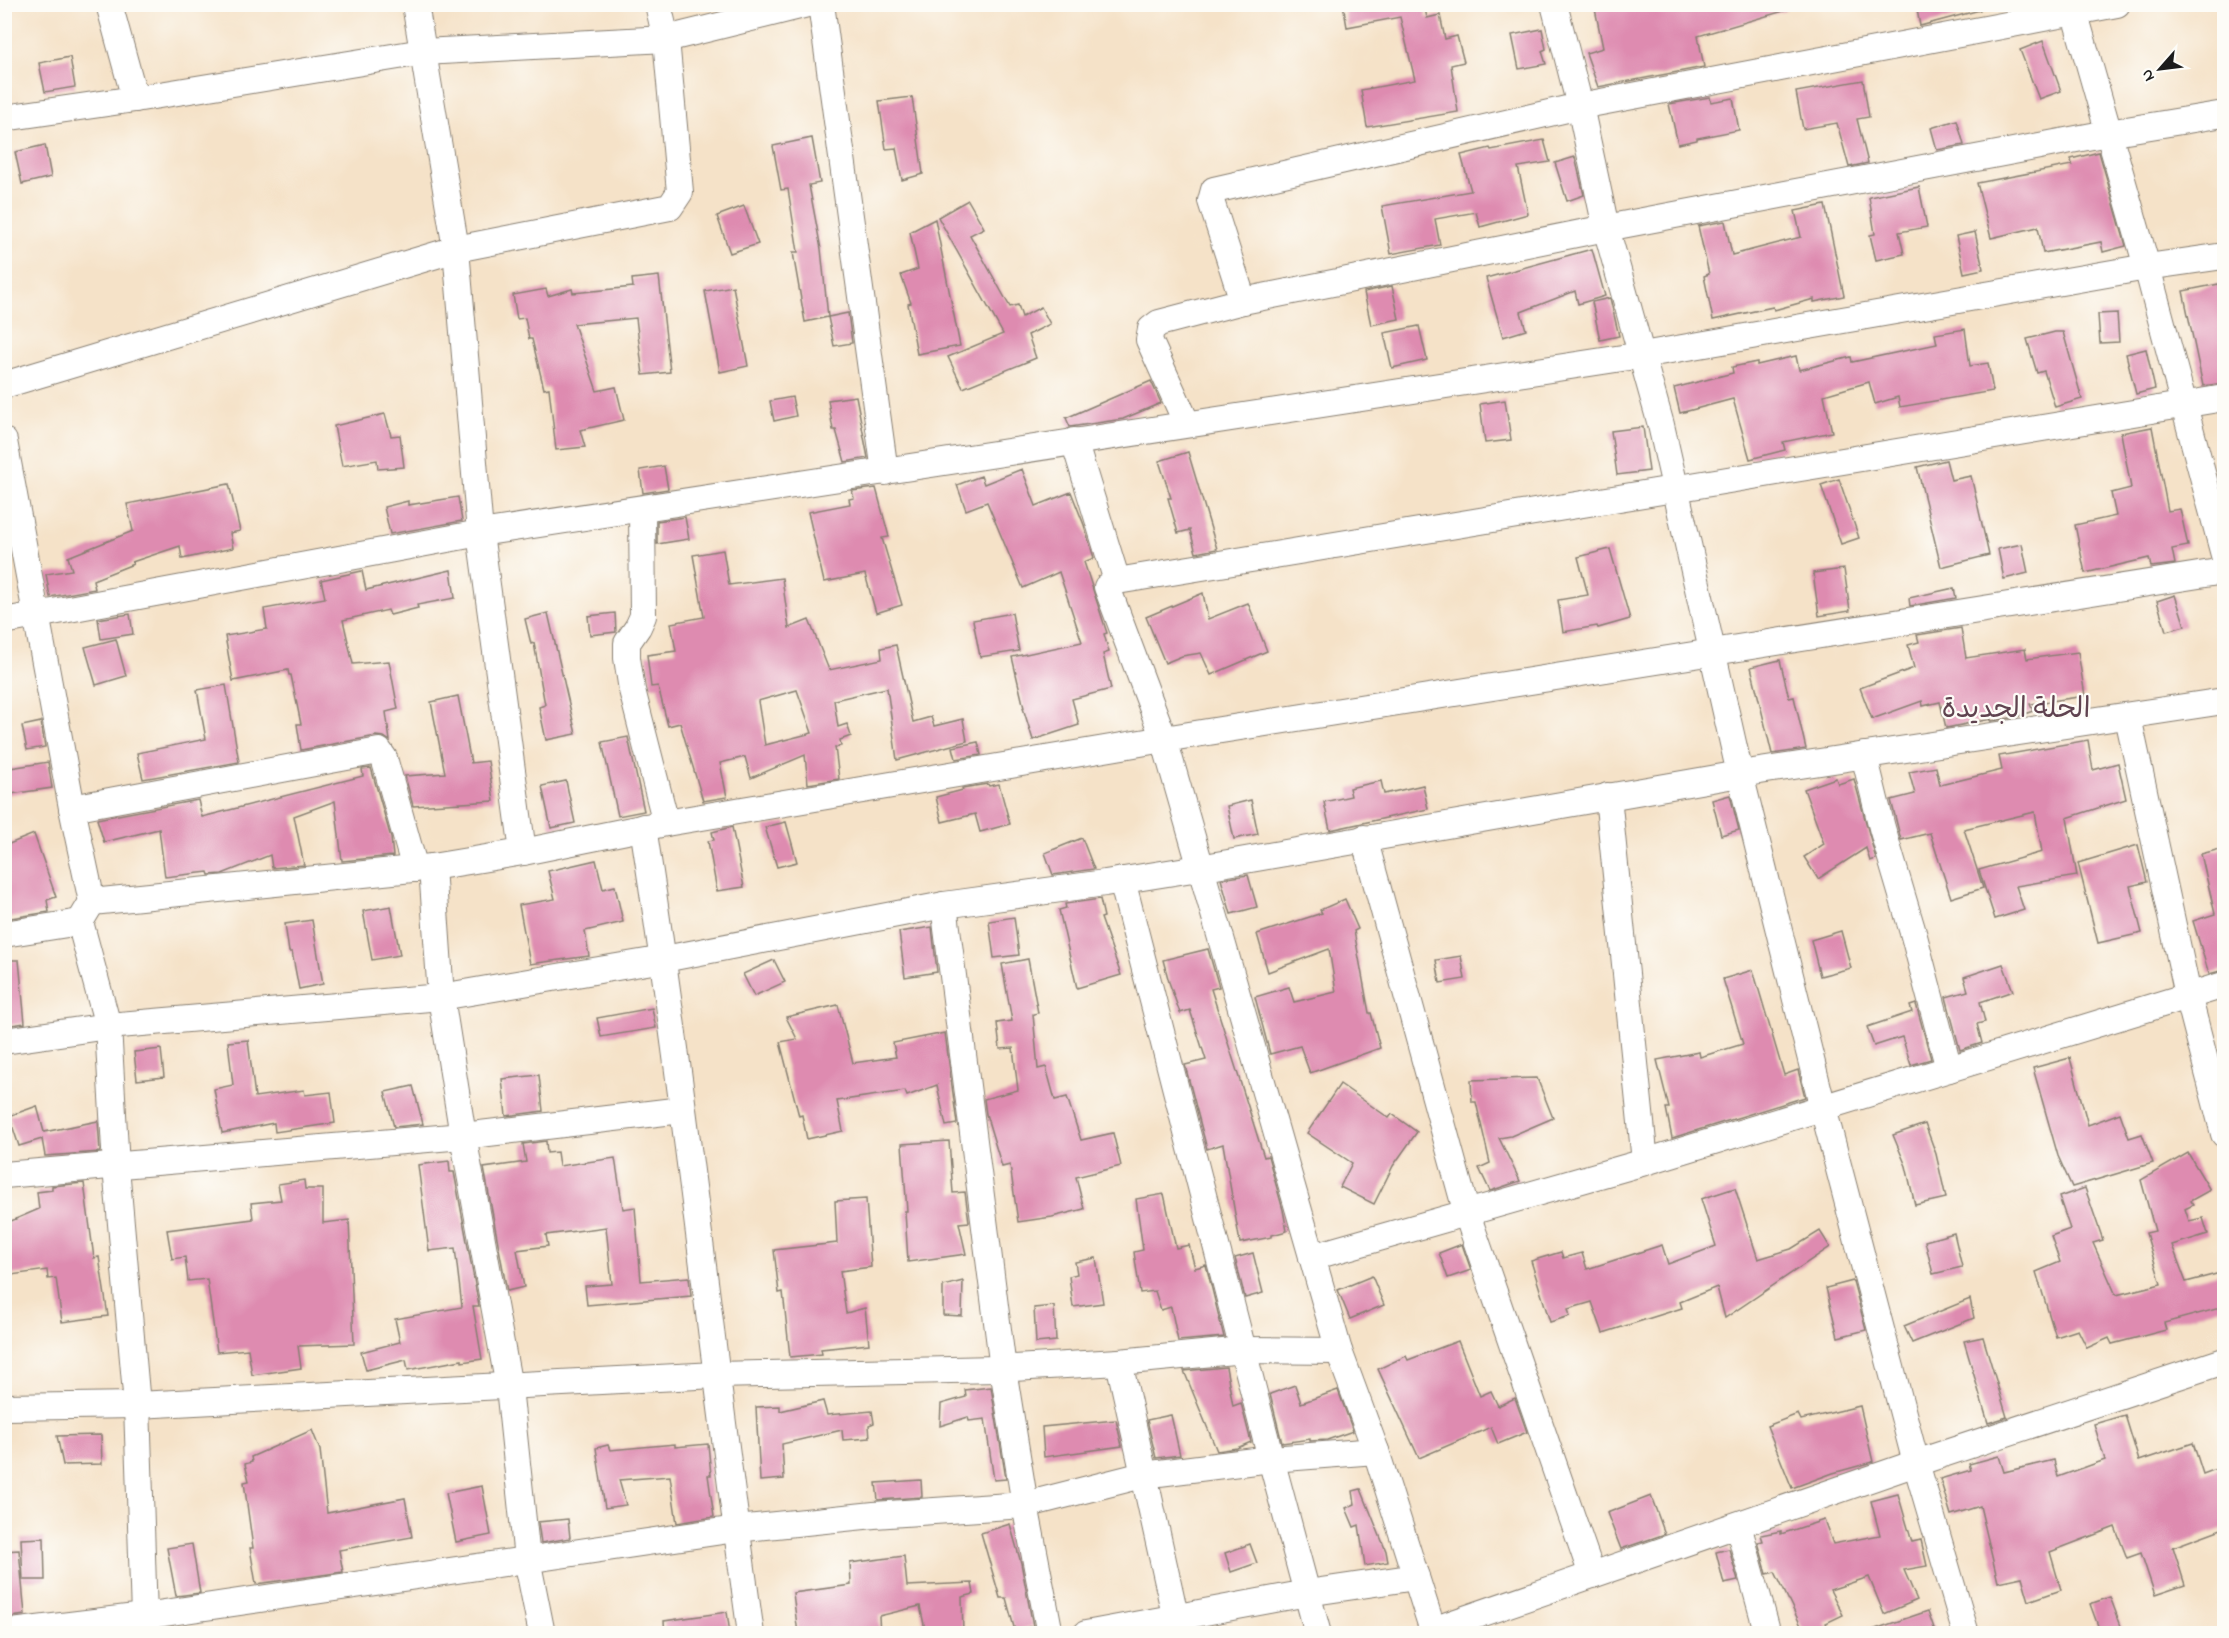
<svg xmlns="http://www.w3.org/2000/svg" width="2229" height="1638" viewBox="0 0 2229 1638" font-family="'Indie Flower','Playpen Sans Arabic',sans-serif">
	<rect width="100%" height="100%" fill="#fdfcf7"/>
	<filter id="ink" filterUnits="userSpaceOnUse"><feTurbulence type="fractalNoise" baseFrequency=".0167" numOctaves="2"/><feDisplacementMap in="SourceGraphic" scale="12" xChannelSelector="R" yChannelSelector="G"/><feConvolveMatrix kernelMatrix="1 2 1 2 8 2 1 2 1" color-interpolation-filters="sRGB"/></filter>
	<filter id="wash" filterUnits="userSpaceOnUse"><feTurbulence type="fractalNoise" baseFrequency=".008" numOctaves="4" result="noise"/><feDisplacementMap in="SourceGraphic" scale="24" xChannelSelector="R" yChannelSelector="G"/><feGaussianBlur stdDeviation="1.35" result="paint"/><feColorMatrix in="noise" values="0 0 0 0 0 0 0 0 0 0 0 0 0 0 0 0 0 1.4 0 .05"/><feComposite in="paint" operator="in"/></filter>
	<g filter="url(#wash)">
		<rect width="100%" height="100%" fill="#f5e2c8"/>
		<g id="blocks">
			<g fill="#de8bb0" fill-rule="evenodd">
				<path d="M1343,4h81l3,14 13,-3 5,24 12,-3 7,26 -13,3 7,47 -91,15 -6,-37 54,-10 -15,-63 -53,10z"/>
				<path d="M1594,4h192l1,6 -89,26 6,31 -106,20 -12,-34 17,-5z"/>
				<path d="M1916,4h63l1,6 -60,16z"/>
				<path d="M1542,29l4,20 -4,2 4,13 -27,5 -7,-34z"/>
				<path d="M2043,41l18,50 -22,8 -19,-49z"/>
				<path d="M70,57l5,30 -30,5 -6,-29z"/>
				<path d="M1863,80l6,37 -12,2 11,44 -19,4 -12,-44 -34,6 -7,-37z"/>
				<path d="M912,97l11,77 -21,6 -6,-32 -10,1 -7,-48z"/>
				<path d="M1710,97l1,5 22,-4 6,32 -42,8v2l-19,4 -9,-40z"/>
				<path d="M1957,120l7,25 -27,5 -6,-22z"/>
				<path d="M812,138l8,45 -11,2 12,64 7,68 20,-4 4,30 -18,3 -6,-29 -23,5 -10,-57 -2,-13h5l-10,-63 -7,1 -8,-44z"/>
				<path d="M1544,140l6,22 -32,5 10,47 -48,13 -4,-15 -41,7 5,26 -49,9 -9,-48 89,-15 -10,-36 29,-7 1,2z"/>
				<path d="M45,145l6,32 -29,7 -7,-32z"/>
				<path d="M2099,152l27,94 -23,6 -2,-10 -58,11 -5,-26 -47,11 -14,-55 95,-18 -1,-6z"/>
				<path d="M1575,157l9,38 -17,6 -12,-38z"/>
				<path d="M1919,187l8,40 -28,5 5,22 -28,6 -6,-25 5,-1 -6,-37z"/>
				<path d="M968,200l16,28 -14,7 40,72 8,-2 4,12 19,-10 9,17 -22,11 8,23 -73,30 -15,-31 55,-23 -65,-117z"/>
				<path d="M1825,205l19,91 -30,6v-3l-40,11 -1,-3 -60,13 -9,-44 5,-2 -11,-48 27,-5 7,34 69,-18 -6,-26z"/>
				<path d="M744,206l14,38 -28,9 -13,-37z"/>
				<path d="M935,219l25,127 -43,8 -9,-50 3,-1 -10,-28 17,-6 -8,-37z"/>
				<path d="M1975,232l8,37 -19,4 -8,-37z"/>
				<path d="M1592,249l13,47 -27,8 -3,-13 -54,21 5,18 -23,7 -17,-59z"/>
				<path d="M659,276l11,96 -27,3 -7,-57 -62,6 23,67 19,-4 8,33 -44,10 5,17 -29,3 -7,-62 -5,1 -12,-50h-3l-4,-21 -8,1 -4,-24 33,-6 2,7 24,-7 1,4 60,-6 -1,-8z"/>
				<path d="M2219,284l5,27v72l-21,3 -20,-95z"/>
				<path d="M733,286l15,80 -28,6 -15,-81z"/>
				<path d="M1392,286l7,33 -28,6 -7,-33z"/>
				<path d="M1610,298l9,38 -19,4 -8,-38z"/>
				<path d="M2117,313l2,29 -19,1 -2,-29z"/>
				<path d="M1419,326l8,34 -35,8 -8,-35z"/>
				<path d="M1965,329l5,37 18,-3 5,28 -93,16 -2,-10 -23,7 -6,-22 -45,13 8,37 -49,10 2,8 -35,9 -17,-60 -53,14 -6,-25 59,-15 -1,-6 25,-5v3l39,-9 3,14 52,-13 1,5 85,-18 -2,-10z"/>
				<path d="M2055,332h8l19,67 -27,8 -11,-36 -7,2 -10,-34z"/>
				<path d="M2146,349l9,40 -19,5 -10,-40z"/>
				<path d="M1151,381l10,22 -38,16 -53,8 -4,-9z"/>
				<path d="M856,396l12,62 -23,4 -9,-32h-3l-5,-30z"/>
				<path d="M792,397l4,19 -22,5 -4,-20z"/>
				<path d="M1505,400l6,40 -26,3 -5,-39z"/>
				<path d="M385,414l6,22 9,-1 4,32 -26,2 -1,-9 -35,6 -8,-40z"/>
				<path d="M1643,427l6,44 -32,4 -6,-44z"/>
				<path d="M2152,427l16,84 12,-2 8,37 -16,3 3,15 -24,3 -2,-9 -64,15 -10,-48 41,-9 -5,-23 20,-5 -10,-55z"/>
				<path d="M1188,452l29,97 -21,4 -6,-23 -12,3 -10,-35h3l-12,-37z"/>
				<path d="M1946,460l5,20 20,-4 18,79 -48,12 -24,-100z"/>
				<path d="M664,466l4,23 -25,4 -3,-23z"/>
				<path d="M1022,469l14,37 35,-14 13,33 10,33 -10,4 23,71 -3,1 5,18 -6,2 8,35 -39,10 7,26 -46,15 -10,-32h1l-12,-51 70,-15 -23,-70 -36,16 -36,-86 -21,8 -9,-25 24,-9 3,8z"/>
				<path d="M1839,479l20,59 -18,6 -20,-59z"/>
				<path d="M229,484l11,47 -10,2 3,15 -51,11 -2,-13 -48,16 1,2 -40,16 2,9 -45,8 -4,-23 26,-4 -4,-13 65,-26 -6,-27z"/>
				<path d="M876,488l13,49 -7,1 20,67 -26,8 -11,-39 -41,8 -16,-70 42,-8 -1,-5 5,-1 -2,-7z"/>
				<path d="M458,497l4,24 -72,13 -6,-27 24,-6v4z"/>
				<path d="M685,517l4,22 -32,5v-23z"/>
				<path d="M2022,544l6,29 -24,6 -6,-30z"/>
				<path d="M1610,549l20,70 -32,9 -1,-2 -34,6 -5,-32 30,-5 -10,-38z"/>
				<path d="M723,550l6,35 53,-7 7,50 20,-8 20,50 53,-11 -1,-11 15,-3 17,77 18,-5 3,9 29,-7 4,22 -70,19 -10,-72 -53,12 4,27 9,-3 4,12 -11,4 1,6 -6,1 4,32 -31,5 -3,-29 -54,23 -6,-21 -25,6 7,34 -24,4 -23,-78 -12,3 -10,-40 -7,1 -4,-32 29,-4 -5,-28 33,-6 -11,-62zM797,690l15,43 -47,12 -7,-44z"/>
				<path d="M1844,569l6,42 -31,5 -6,-43z"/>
				<path d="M451,570l4,28 -38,7 1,3 -28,7 -2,-5 -45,10 10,44 36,-3 9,48 -12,3 4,29 -6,-4 -8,-1 -75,14 -4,-26h4l-10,-49h-2l-1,-5 -55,11 -8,-45 42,-7 -3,-20 61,-11 -4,-18 41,-9 4,19z"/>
				<path d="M1954,588l2,10 -46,8 -1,-8z"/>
				<path d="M1203,593l5,26 40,-16 19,48 -56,24 -10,-22 -19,3 -17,7 -19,-46z"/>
				<path d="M2175,595l10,31 -19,5 -9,-30z"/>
				<path d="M548,613l28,121 -30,6 -7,-33 6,-2 -11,-62 -3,1 -6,-25z"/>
				<path d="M615,613l1,19 -26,3 -2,-19z"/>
				<path d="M1012,613l7,38 -39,6 -7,-37z"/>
				<path d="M130,614l3,20 -32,5 -3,-20z"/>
				<path d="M1961,628l5,30 59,-9 2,10 51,-7 7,44 -55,8 3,7 -17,6 -25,4v-2l-45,9 -6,-26 -17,4 -1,-5 -50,18 -12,-31 54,-20 -6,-23 11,-3 -2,-7z"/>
				<path d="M116,639l10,37 -30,9 -11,-38z"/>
				<path d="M1780,660l9,38 5,-1 12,52 -34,5 -21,-87z"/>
				<path d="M226,685l13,77 -96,17 -6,-26 69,-14 -9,-49z"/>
				<path d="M458,696l13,67 17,-2 6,40 -81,5 -8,-30 40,-3 -14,-71z"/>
				<path d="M41,722l4,25 -18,3 -5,-24z"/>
				<path d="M628,737l16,74 -26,5 -16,-74z"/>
				<path d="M2088,740l5,30 25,-7 8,36 -59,19 10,58 -61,10 8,24 -29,9 -16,-49 63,-18 -7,-40 -71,17 19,59 -32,10 -21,-65 -29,7 -10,-40 24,-6 -6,-22 27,-5 4,18 62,-15 -3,-14z"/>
				<path d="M978,742l3,13 -25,4 -3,-12z"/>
				<path d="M48,762l4,26 -48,7v-26z"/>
				<path d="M371,768l20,70 2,18 -51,5 -7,-60 -41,15 10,49 -32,3 -2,-13 -48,19 -13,1 -1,-3 -43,5 -6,-48 -55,13 -7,-23 101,-19 4,17 161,-41 -1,-7z"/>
				<path d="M1836,778l2,6 16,-5 22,80 -6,2 -4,-13 -48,31 -14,-22 20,-13 -20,-55z"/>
				<path d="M566,781l9,42 -24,5 -9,-42z"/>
				<path d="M1381,781l3,13 39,-9 5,24 -98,21 -6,-28 27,-6 -2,-8z"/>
				<path d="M988,784l1,2 10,-2 11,40 -30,8 -5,-18 -33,8 -6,-25 27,-7 -1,-2z"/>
				<path d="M1730,795l9,35 -18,5 -9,-35z"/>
				<path d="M1251,800l7,34 -24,5 -7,-33z"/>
				<path d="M786,822l11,40 -20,5 -12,-40z"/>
				<path d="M732,827l12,60 -27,4 -9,-50 6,-1 -2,-8z"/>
				<path d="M34,834l22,63 -9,3 2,12 -45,7v-73z"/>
				<path d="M1082,838l12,31 -41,6 -8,-22z"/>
				<path d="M2138,845l9,37 -17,4 12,47 -44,10 -20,-80z"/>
				<path d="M2224,848v122l-15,4 -16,-53 22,-7 -14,-60z"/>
				<path d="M596,860l7,29 12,-3 8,36 -38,9 4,25 -59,8 -11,-59 36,-6 -7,-28z"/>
				<path d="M1248,875l9,32 -26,7 -10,-35z"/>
				<path d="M1100,899l4,18 -3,1 20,57 -44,13 -18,-78 7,-2 -1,-4z"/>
				<path d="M1345,899l13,30 -4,2 15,82h2l9,35 -70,25 -10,-27 -30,8 -15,-57 34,-10 5,15 42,-10 -7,-43 -61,23 -11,-38 65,-21 -2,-3z"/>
				<path d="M391,906l9,49 -28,5 -9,-49z"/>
				<path d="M1014,917l5,38 -25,3 -5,-37z"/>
				<path d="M312,920l11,64 -24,5 -7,-37h-3l-4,-28z"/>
				<path d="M932,927l5,45 -32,5 -6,-45z"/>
				<path d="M1841,931l10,37 -31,8 -9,-36z"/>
				<path d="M1208,949l11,38 -8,2 53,168 4,-1 15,54 4,21 -15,4v2l-32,6 -17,-99 -16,5 -22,-84 21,-5 -16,-50 -10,3 -11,-31 -6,-22z"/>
				<path d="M1461,956l4,23 -25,4 -4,-23z"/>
				<path d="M1028,959l10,54 -5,1 5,55 8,-2 9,33 12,-3 14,43 32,-7 8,33 -45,11 8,32 -32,8 -34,5 -8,-57 -8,2 -16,-53 -2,-15 34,-9 -5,-42 -13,1 -3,-26 15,-2 -10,-57z"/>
				<path d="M4,960h15l6,63 -21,3z"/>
				<path d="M774,960l11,22 -31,14 -11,-22z"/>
				<path d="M2003,964l10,27 -33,11 5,20 -8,2 5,19 -22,7 -14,-53 22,-6 -4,-14z"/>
				<path d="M1753,970l31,105 14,-5 7,27 -133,41 -6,-30h3l-12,-48 42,-8 1,5 43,-13 -20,-65z"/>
				<path d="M1916,1004l15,55 -20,6 -9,-28 -28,9 -7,-19 45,-15 -2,-6z"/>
				<path d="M838,1005l15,58 43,-6 -3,-14 52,-10 12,91 -11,2 -9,-41 -30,11 -2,-5 -68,10 6,30 -36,8 -5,-24 -3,1 -19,-74 17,-3 -11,-22z"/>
				<path d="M652,1008l4,20 -55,9 -4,-19z"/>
				<path d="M248,1040l7,57 49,-7 1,5 26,-3 4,31 -60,9 -1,-9 -52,10 -8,-44 19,-4 -5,-43z"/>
				<path d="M161,1049l3,28 -27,3 -3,-28z"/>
				<path d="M2070,1058l18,67 32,-12 9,25 13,-4 11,29 -81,24 -14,-31 -25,-88z"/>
				<path d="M539,1075l4,36 -37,5 -4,-37z"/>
				<path d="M1537,1078l16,40 -42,18 -12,2 21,43 -30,10 -11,-23 11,-5 -14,-61h-4l-1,-22z"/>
				<path d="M1340,1084l49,34 3,-4 25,18 -24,34 -19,38 -34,-17 12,-24 -45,-30z"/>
				<path d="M413,1086l10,38 -29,3 -9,-35z"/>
				<path d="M37,1106l7,26 54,-11 2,31 -55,4 -3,-17 -23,7 -10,-30z"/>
				<path d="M1925,1124l11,30 10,44 -31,7 -9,-39 -13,-31z"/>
				<path d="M546,1141l1,12 10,-1 2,14 56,-8 8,51 12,-2 6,74 48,-4 2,19 -104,9 -2,-19 27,-2 -6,-57 -60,8 2,11 -31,4 7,37 -17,4 -23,-123 42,-6 -3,-18z"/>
				<path d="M949,1141l4,52 12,-1 4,30 -10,1 7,31 -58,8 -3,-51h2l-5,-67z"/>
				<path d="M2188,1153l22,37 -20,11 3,4 -8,4 4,12 14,-3 5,16 -36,11 14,37 38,-10v35l-60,16 2,7 -54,14 -3,-6 -22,10 -9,-18 -22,7 -20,-65 24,-10 -9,-26 19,-7 -11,-32 26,-9 18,52 -10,3 23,52 45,-11 -15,-51 9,-2 -14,-51z"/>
				<path d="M449,1161l1,11h4l25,134h-6l9,53 -20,3v-2l-54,10 -2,-10 -40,10 -5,-18 39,-10 -5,-23 67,-12 -7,-59 -26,3 -11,-86z"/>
				<path d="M304,1180l1,9h18v34l26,-3 5,124 -56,2 3,22 -49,7 -4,-26 -31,3 -10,-73 -19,2 -3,-24 -13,2 -5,-29 86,-11 -2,-16 30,-3 -3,-16z"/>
				<path d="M84,1183l10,75 5,-1 9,59 -46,6 -6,-44 -8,1 -1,-9 -43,6v-52l35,-15 -2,-17 15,-2v-4z"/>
				<path d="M1735,1188l23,71 33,-10 29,-18 10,16 -105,71 -8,-31 -37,15 2,6 -79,25 -11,-31 -24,7 2,7 -20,6 -19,-61 30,-9 2,6 19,-5 5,16 75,-24 6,19 48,-18 -15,-47z"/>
				<path d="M1164,1194l12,54 13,-3 6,23 11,-3 18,72 -46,4 -7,-34 -10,3 -6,-19 -15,2 -6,-41 9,-2 -7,-51z"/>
				<path d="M866,1199l5,68 -31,4 6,42 19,-5 4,36 -48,5 1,5 -32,3 -7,-65 -4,1 -5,-43 63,-7 -2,-42z"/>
				<path d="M1954,1233l8,34 -29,7 -8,-33z"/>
				<path d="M1462,1244l9,26 -23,8 -9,-25z"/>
				<path d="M1253,1253l10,40 -18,5 -10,-40z"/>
				<path d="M1096,1258l7,45 -30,4 -4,-31 8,-2 -2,-12z"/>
				<path d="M1372,1276l12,29 -34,14 -12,-29z"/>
				<path d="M963,1281l-1,35 -19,-1v-29z"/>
				<path d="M1853,1281l13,49 -28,7 -12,-49z"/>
				<path d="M1970,1299l4,19 -62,25 -8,-17z"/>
				<path d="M1054,1306l2,35 -20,2 -2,-35z"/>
				<path d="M1983,1337l24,80 -19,6 -24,-82z"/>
				<path d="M1458,1341l22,55 11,-5 7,15 17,-8 12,34 -29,12 -7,-17 -72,31 -41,-89 28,-13 2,4z"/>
				<path d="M1226,1367l7,39 8,-3 10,39 -14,6 -20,3 -33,-80z"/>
				<path d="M1295,1385l6,18 37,-13 15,41 -26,9 -17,1v-2l-28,4 -12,-49z"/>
				<path d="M991,1387l15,92 -12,1 -9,-61 -16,2 -1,-4 -28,9 1,-22 25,-7 -1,-7z"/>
				<path d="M823,1401l4,14 45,-4 2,12 -5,2 1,13 -27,2 -1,-10 -60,14 2,35 -24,2 -4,-74 24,-1v5z"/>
				<path d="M1860,1406l13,56 -40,11 -41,15 -25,-62 31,-12 3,6z"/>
				<path d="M1171,1415l9,40 -24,3 -9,-38z"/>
				<path d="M2125,1415l14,46 54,-18 10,31 21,-8v62l-51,19 12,38 -30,10 -14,-42 -14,5 -12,-31 -65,25 11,38 -32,11 -7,-24 -24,5 -18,-76 -29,9 -11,-36 31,-9 -2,-6 30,-8 5,16 50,-12 4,17 47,-17 -11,-36z"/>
				<path d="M1116,1420l6,26 -78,11 -2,-30z"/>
				<path d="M312,1430l8,20 7,63 78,-15 7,39 -73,13 4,22 -87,12 -6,-36h3l-9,-66 5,-1 -4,-17 7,-2 -1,-5z"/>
				<path d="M101,1435l1,29 -39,1 -6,-29z"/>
				<path d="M675,1444v3l33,-3 3,31h-3l6,42 -37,6 -7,-47 -51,4 7,25 -21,3 -9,-60 12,-3 2,5z"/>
				<path d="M921,1480l1,17 -44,3 -2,-17z"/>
				<path d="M482,1486l9,49 -35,7 -10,-49z"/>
				<path d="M1361,1489l25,62 2,11 -23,4 -6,-41 -5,2 -8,-19 9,-4 -2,-13z"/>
				<path d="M1898,1494l14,48 9,-2 6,26 -23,4 13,30 -33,14 -15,-37 -39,13 13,25 -17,8 6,11h-27l-30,-62 -8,2 -9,-32 5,-1 -2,-6 20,-4v3l43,-14 9,24 47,-9 -9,-34z"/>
				<path d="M1651,1496l14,38 -44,15 -14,-36z"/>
				<path d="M568,1519l2,19 -29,5 -3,-21z"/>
				<path d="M1010,1524l11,39 12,63 -18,5 -9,-33h-6l-19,-65z"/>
				<path d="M44,1538l1,42h-22l-2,-41z"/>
				<path d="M192,1544l8,49 -24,3 -9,-48z"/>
				<path d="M1250,1544l7,19 -26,9 -6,-19z"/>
				<path d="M1729,1549l9,32 -14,3 -8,-32z"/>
				<path d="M19,1550l6,65 -21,3v-67z"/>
				<path d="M904,1556l3,30 65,-3 2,11 -12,3 1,37h-37l-6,-28 -41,10 1,18h-82l-5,-41 58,-8 -1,-22z"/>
				<path d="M2110,1597l14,37h-23l-11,-30z"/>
				<path d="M1928,1611l8,23h-64v-4z"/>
				<path d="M727,1612l3,22h-65l-1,-13z"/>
			</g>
		</g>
	</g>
	<g filter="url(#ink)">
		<use href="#blocks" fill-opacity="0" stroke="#887f72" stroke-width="1.5"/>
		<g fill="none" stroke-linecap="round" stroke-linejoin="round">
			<defs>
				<g id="minor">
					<path d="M109,4l26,95"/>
					<path d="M415,4l41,245 24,284 43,319"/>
					<path d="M821,4l64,468"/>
					<path d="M1554,4l26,102 26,122 55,197 79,349 83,334 93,355 50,171"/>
					<path d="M2072,4l75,263 77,288"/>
					<path d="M4,118l131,-19 288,-47 243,-13 142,-35"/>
					<path d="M1243,301l-32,-100 3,-11 366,-84 537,-102"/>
					<path d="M4,385l452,-136 214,-42 10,-15 -14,-153 -8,-35"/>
					<path d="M1187,424l-38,-84 2,-11 8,-6 84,-22 363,-73 502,-95 116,-19"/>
					<path d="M4,441l68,367 20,94 -12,20 28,104 8,141 21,238 7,211 3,17"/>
					<path d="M1074,441l43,140 -10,6 57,152 175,612 37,100 58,183"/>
					<path d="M642,509l1,107 -5,11 -11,16v15l5,32 34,133"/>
					<path d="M1117,581l1107,-183"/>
					<path d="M4,621l476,-88 1162,-178 505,-88 77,-11"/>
					<path d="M2128,717l60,278 36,139"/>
					<path d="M1864,755l18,73 32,108 35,133"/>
					<path d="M1608,796l37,366"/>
					<path d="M72,808l307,-57 5,7 31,111"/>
					<path d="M643,827c42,268 70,538 108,807"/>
					<path d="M1364,838l103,376 125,361"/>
					<path d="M432,867l9,130 22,139 46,251 18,172 15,75"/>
					<path d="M1122,880l149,579 47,175"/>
					<path d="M92,902l340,-35 91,-15 143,-29 498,-84 1060,-168"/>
					<path d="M944,905l59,464 22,136 25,129"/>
					<path d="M4,934l76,-12"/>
					<path d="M4,1041l104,-15 333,-29 223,-38 280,-54 161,-22 94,-15 541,-94 484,-73"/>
					<path d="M4,1175l459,-39 219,-26"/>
					<path d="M1312,1257l333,-95 579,-177"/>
					<path d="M1119,1362l60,271"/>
					<path d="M4,1407l133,-2 579,-30 281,-6 122,-7 125,-12 95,1"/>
					<path d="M1738,1525l30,109"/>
					<path d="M1433,1630l483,-167 308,-102"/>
					<path d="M4,1633l140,-17 592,-87 138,-14 151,-10 118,-30 128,-16 105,-8"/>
					<path d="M1086,1634l221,-41 109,-16"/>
				</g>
			</defs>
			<use href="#minor" stroke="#887f72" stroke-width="28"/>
			<use href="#minor" stroke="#fff" stroke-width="26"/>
		</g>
	</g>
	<g text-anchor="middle" stroke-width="4.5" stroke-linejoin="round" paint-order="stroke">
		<g font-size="28" fill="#604350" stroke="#fdfcf7">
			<text x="2016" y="717">الحلة الجديدة</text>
		</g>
	</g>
	<rect width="2229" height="1638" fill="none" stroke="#fdfcf7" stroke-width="24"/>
	<g transform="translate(2160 69) rotate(242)" stroke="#fdfcf7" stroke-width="4.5" paint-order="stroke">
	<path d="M0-4.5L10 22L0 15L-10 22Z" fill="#1c1c1c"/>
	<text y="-9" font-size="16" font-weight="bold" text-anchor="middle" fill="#1c1c1c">N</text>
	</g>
</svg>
